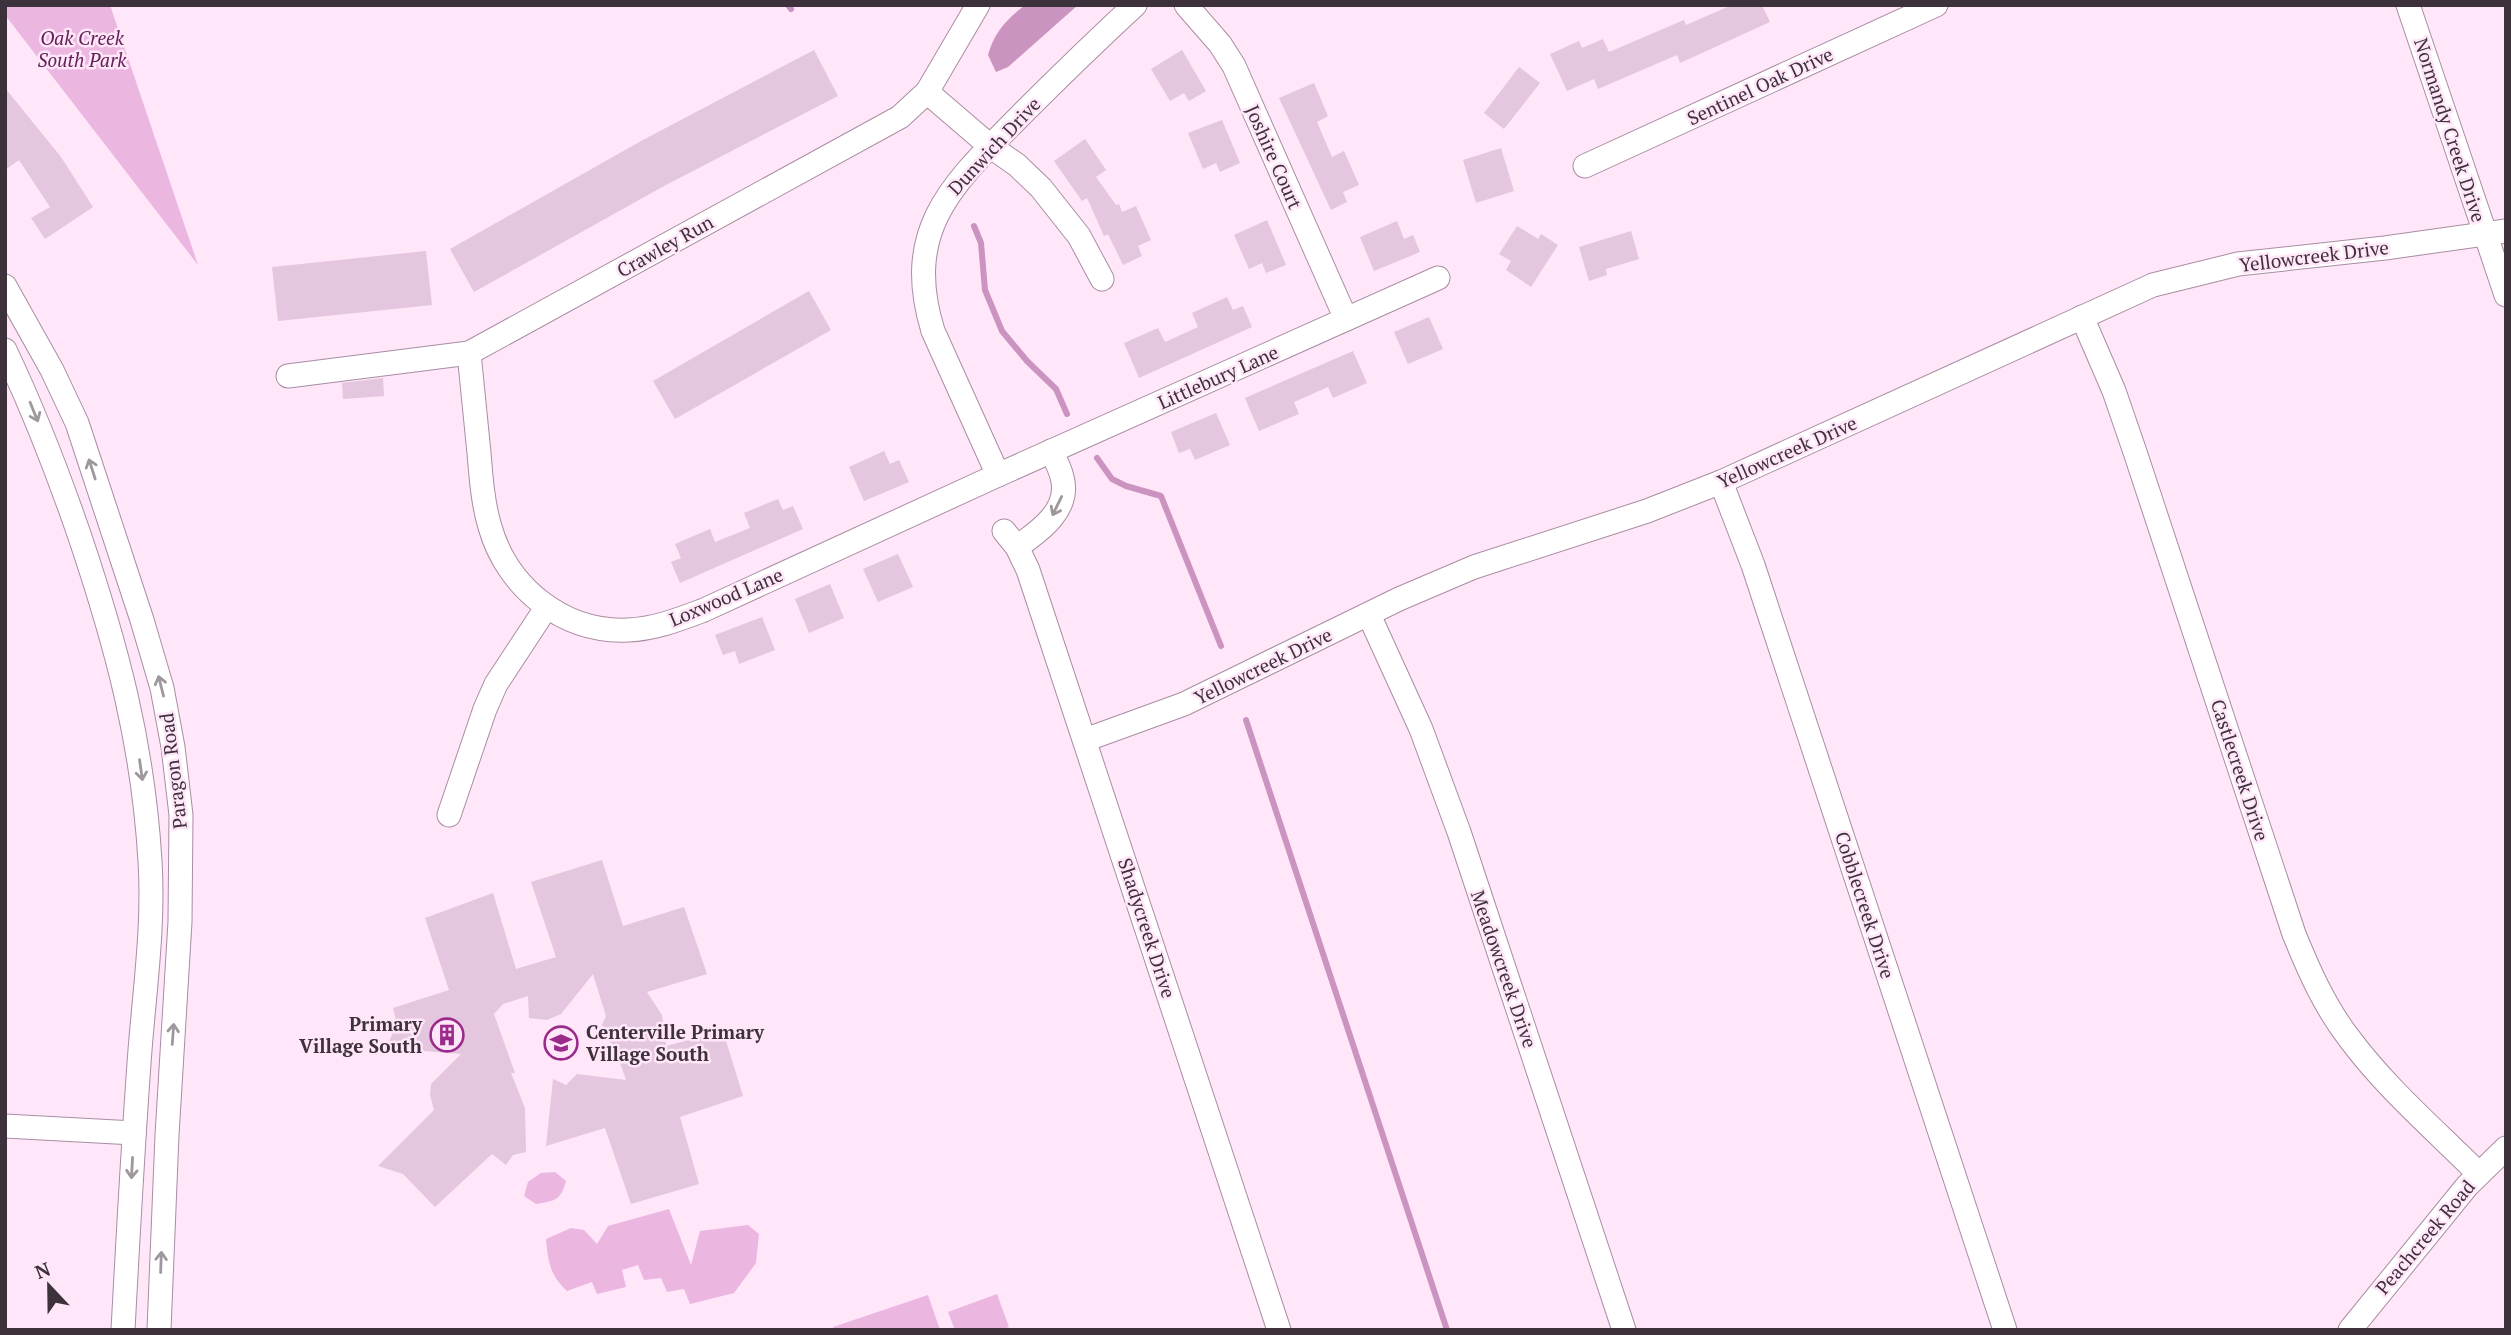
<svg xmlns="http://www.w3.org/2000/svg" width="2511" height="1335" viewBox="0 0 2511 1335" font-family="'PT Serif',serif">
	<rect width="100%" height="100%" fill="#ffe6f9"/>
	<g fill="#ebb6e0">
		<path d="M5,5h105l88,260 -193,-250z"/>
		<path d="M555,1172l11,9c-5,19 -11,20 -30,23l-12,-8 4,-14 13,-9z"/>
		<path d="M669,1209l22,56 9,-34 48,-6 11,9 -3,29 -22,30 -44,11 -6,-15 -17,3 -6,-14 -17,2 -6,-15 -16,5 4,17 -29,7 -5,-12 -25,9c-17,-16 -19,-29 -21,-52l25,-11 13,2 13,14 11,-18z"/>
		<path d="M997,1294l12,33 -9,3h-45l-7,-18z"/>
		<path d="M928,1295l12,35h-106l-1,-3z"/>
	</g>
	<path fill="#cb93bf" d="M1025,5h53l-70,62 -12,5 -8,-17c6,-23 19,-36 37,-50z"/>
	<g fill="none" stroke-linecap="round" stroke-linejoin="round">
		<g stroke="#cb93bf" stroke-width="6">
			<path d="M788,5l3,4"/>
			<path d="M974,226l7,17 4,47 17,41 25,30 29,28 11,25"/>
			<path d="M1097,458l15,21 14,7 35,10 60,150"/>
			<path d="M1246,720l201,610"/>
		</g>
	</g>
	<g fill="#e4c6de">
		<path d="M1732,5h30l8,17 -90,41 -3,-8 -79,34 -4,-10 -27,12 -17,-37 29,-13 3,7 21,-9 6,13 75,-32 2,5z"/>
		<path d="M814,50l24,46 -174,90 -190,106 -24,-43 191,-108z"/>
		<path d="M1182,50l24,41 -17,10 -5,-8 -14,8 -19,-32z"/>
		<path d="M1519,67l21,16 -36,46 -20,-16z"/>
		<path d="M1314,83l14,33 -11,6 15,35 12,-6 15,34 -16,7 4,10 -16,8 -52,-112z"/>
		<path d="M5,88l56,69 32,50 -48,32 -14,-21 19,-11 -31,-47 -14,10z"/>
		<path d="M1222,120l18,43 -20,9 -4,-9 -13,6 -15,-36z"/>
		<path d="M1085,139l21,31 -10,7 20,28 3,-1 3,8 14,-6 15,34 -13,6 4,10 -19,9 -15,-31 -4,2 -17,-38 -5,3 -28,-40z"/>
		<path d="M1501,148l13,43 -38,12 -13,-43z"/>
		<path d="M1267,220l19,45 -20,8 -4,-10 -13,6 -15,-34z"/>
		<path d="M1397,221l7,18 9,-4 7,17 -46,19 -14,-34z"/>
		<path d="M1517,226l21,13 3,-5 17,11 -27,42 -25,-17 5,-9 -12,-7z"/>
		<path d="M1631,231l8,28 -33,10 1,6 -18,6 -10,-34z"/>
		<path d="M426,251l6,54 -154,16 -6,-54z"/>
		<path d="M809,291l22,39 -156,89 -22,-38z"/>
		<path d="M1227,297l6,13 10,-4 9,21 -113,51 -15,-35 34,-15 7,14 33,-15 -6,-14z"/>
		<path d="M1429,317l14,32 -35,15 -14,-32z"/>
		<path d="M1353,351l14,32 -34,15 -5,-11 -34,15 5,12 -40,17 -14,-33z"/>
		<path d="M383,378l1,18 -41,3 -1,-16z"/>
		<path d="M1216,413l14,32 -35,15 -5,-11 -11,4 -8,-21z"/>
		<path d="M884,451l6,13 9,-4 10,22 -45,19 -15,-34z"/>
		<path d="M778,499l5,11 10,-4 10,23 -123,54 -9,-21 10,-4 -6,-14 35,-15 5,13 35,-14 -6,-15z"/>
		<path d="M898,554l15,33 -35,15 -15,-33z"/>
		<path d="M830,584l14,34 -35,15 -14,-34z"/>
		<path d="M762,617l13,33 -36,14 -4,-13 -12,4 -8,-20z"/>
		<path d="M602,860l21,66 61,-19 23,67 -60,18 15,23 4,31 57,-15 20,65 -63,21 19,67 -68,20 -26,-76 -59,18 7,-67 13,6 11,-11 49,6 -12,-34 -9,-9 -3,-12 4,-9 -13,-42 -32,40 -14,6 -18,-2 -1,-22 -25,8 -9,10 21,59h-4l14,35 1,44 -13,3 -7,10 -14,-11 -57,53 -32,-33 -25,-8 56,-56 -4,-15 1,-11 30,-30 -75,-6 11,-24 -4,-16 56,-18 -24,-72 68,-25 23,76 40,-12 -25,-75z"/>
	</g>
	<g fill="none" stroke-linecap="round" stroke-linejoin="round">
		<defs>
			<g id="minor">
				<path d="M1186,5l34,39 14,22 112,253"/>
				<path d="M2408,5l98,290"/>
				<path d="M927,92l63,54 27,19 24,23 38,48 23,43"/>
				<path d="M1585,166l351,-161"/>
				<path d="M5,286l47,84 25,53 65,197 20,68 11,59 8,68 -1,107 -13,213 -8,195"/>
				<path d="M2082,317l32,74 22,64 158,479c15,37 31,73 55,104 37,50 86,92 130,136"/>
				<path d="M5,350c29,61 53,123 75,187 37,110 63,207 70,324 4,63 -5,126 -10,189 -7,93 -12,187 -17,280"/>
				<path d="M469,353c3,33 7,67 10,100 2,25 4,51 11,74 17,60 73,106 138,103 27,-1 52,-11 76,-20l294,-135 440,-197"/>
				<path d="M288,376l181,-23 431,-236 27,-25 51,-87"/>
				<path d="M998,475l-65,-144c-32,-104 22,-149 89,-217 37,-37 74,-73 113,-109"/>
				<path d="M1721,482l32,83 252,765"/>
				<path d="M1004,531l13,16 11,23 251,760"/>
				<path d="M1017,547c23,-16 54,-38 45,-70 -2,-9 -7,-18 -11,-26"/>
				<path d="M1369,615l52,114 38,103 165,498"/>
				<path d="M1085,740l99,-36 215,-105 75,-32 173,-56 74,-29 432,-197 85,-21 147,-16 121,-17"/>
				<path d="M449,815l36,-106 11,-25 50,-76"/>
				<path d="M5,1126l129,7"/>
				<path d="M2350,1330l117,-144 39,-38"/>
			</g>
		</defs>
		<use href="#minor" stroke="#a98da3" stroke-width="25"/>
		<use href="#minor" stroke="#fff" stroke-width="23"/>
	</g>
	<defs><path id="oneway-shaft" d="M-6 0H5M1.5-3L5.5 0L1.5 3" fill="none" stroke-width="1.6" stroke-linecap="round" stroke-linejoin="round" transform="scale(1.75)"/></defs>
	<g stroke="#9e989d">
		<use href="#oneway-shaft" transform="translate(34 412) rotate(68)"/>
		<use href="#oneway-shaft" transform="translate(92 469) rotate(-108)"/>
		<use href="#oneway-shaft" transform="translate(1057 506) rotate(116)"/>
		<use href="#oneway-shaft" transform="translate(161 686) rotate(-104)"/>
		<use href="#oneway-shaft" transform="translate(141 770) rotate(82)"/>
		<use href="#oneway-shaft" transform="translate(173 1034) rotate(-86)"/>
		<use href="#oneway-shaft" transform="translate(132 1168) rotate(93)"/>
		<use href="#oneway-shaft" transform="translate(161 1262) rotate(-88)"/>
	</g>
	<defs>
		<symbol id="building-ring" viewBox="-11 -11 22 22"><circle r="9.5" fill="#ffe6f9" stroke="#9a2b8b" stroke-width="1.5"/><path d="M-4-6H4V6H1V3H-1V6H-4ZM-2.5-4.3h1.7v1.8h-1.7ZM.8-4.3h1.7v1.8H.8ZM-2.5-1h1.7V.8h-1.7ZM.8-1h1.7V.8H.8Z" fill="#9a2b8b"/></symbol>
		<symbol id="school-ring" viewBox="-11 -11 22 22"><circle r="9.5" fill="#ffe6f9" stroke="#9a2b8b" stroke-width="1.5"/><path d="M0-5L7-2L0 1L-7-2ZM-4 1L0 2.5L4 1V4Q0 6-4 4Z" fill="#9a2b8b"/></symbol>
	</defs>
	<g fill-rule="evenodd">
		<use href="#building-ring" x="428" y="1016" width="38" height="38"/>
		<use href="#school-ring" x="542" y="1024" width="38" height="38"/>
	</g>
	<g text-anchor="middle" stroke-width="5" stroke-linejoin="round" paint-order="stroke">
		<g font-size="19" font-style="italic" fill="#632159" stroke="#ffe6f9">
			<text x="82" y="45">Oak Creek<tspan x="82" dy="22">South Park</tspan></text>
		</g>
		<g font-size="19" fill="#3d313b" stroke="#ffe6f9">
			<text transform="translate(1760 86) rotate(-25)" y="7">Sentinel Oak Drive</text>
			<text transform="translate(2450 130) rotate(72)" y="7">Normandy Creek Drive</text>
			<text transform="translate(994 146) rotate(-47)" y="7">Dunwich Drive</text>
			<text transform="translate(1274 157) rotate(66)" y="7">Joshire Court</text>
			<text transform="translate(665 246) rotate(-29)" y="7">Crawley Run</text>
			<text transform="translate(2314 256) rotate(-7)" y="7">Yellowcreek Drive</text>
			<text transform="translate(1218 377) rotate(-24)" y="7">Littlebury Lane</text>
			<text transform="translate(1787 452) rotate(-24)" y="7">Yellowcreek Drive</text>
			<text transform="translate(726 597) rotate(-23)" y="7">Loxwood Lane</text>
			<text transform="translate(1263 666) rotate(-26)" y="7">Yellowcreek Drive</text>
			<text transform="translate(2240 770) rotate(72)" y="7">Castlecreek Drive</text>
			<text transform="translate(173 771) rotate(-97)" y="7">Paragon Road</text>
			<text transform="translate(1865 905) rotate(72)" y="7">Cobblecreek Drive</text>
			<text transform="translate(1147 928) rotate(72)" y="7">Shadycreek Drive</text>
			<text transform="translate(1504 969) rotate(71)" y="7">Meadowcreek Drive</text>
			<text transform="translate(2425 1237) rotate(-50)" y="7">Peachcreek Road</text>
		</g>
		<g font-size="19" font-weight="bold" fill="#3d313b" stroke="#ffe6f9" text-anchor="end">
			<text x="422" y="1031">Primary<tspan x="422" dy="22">Village South</tspan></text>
			<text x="586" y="1039" text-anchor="start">Centerville Primary<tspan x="586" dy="22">Village South</tspan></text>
		</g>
	</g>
	<rect width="2511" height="1335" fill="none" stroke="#3d313b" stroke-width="14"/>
	<g transform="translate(49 1286) rotate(338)" stroke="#ffe6f9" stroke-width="5" paint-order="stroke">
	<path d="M0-5L12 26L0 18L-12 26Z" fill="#3d313b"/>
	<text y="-10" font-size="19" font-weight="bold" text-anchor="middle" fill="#3d313b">N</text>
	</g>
</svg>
